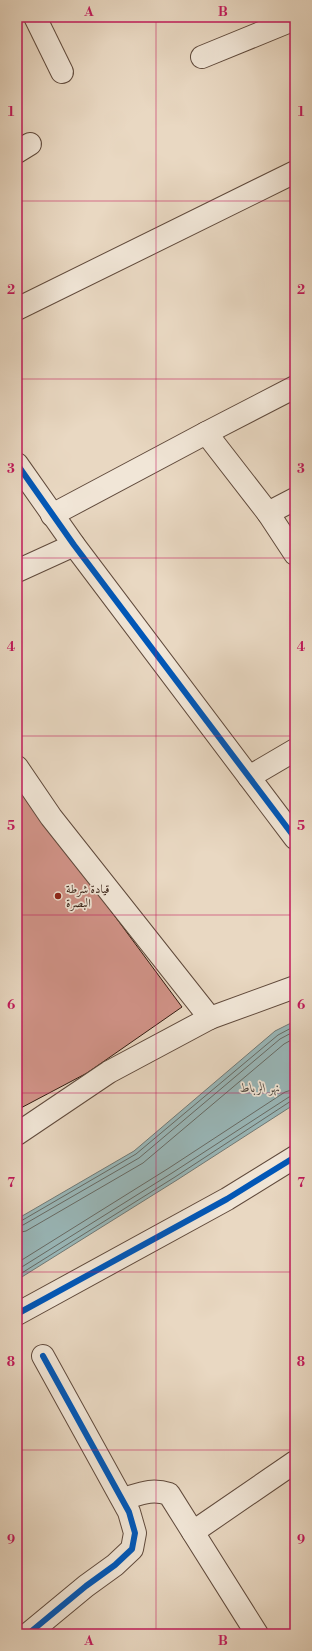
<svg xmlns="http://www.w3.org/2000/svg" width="312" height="1651" viewBox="0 0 312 1651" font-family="'Libre Bodoni',Amiri,serif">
	<rect width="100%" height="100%" fill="#e9d8c2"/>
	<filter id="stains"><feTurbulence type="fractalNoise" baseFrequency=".005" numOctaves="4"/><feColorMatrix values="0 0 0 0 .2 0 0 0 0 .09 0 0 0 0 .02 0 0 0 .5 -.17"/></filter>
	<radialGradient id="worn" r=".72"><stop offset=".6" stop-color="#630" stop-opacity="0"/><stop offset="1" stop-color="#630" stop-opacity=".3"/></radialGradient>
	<path fill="#99b8ba" stroke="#707976" d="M295,1021v83l-118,76 -160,100v-61l117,-68 141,-120z"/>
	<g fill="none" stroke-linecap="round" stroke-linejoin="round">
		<g stroke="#666a65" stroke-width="1">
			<path d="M17,1222l4,-1 115,-67 142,-119 17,-9"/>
			<path d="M17,1227l6,-2 116,-67 141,-119 15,-8"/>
			<path d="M17,1233l9,-2 117,-68 141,-119 11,-6"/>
			<path d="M17,1263l152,-95 116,-76 10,-3"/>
			<path d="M17,1270l155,-97 117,-76 6,-2"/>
			<path d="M17,1276l158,-99 116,-76 4,-1"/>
		</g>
	</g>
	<path fill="#d19388" stroke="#321b10" d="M17,784l165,223 -95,66 -70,37z"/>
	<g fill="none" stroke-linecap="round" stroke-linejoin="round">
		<defs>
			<g id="street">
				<path d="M35,17l27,55"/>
				<path d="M202,57l93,-38"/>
				<path d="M17,152l13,-8"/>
				<path d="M17,309l278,-137"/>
				<path d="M206,433l62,80 27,41"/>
				<path d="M17,464l57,81 221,293"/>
				<path d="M268,513l27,-14"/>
				<path d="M52,515l154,-82 89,-46"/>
				<path d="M17,571l57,-26"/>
				<path d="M17,767l34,50 159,201"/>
				<path d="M249,777l46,-27"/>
				<path d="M17,1134l92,-62 101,-54 85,-31"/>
				<path d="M17,1314l210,-115 68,-42"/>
				<path d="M123,1499c17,-5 28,-11 46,-5l88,140"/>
				<path d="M193,1532l102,-70"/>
				<path d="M28,1634l58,-48 29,-21 17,-16 3,-16 -6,-21 -86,-156"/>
			</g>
		</defs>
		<use href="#street" stroke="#604a3c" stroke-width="24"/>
		<use href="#street" stroke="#f1e6d7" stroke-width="22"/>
		<defs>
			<g id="cycleway">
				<path d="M17,464l57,81 221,293"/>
				<path d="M17,1314l210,-115 68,-42"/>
				<path d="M28,1634l58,-48 29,-21 17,-16 3,-16 -6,-21 -86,-156"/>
			</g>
		</defs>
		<use href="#cycleway" stroke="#f1e6d7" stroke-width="8"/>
		<use href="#cycleway" stroke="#0057b8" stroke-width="6"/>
	</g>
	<path fill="none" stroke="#c2185b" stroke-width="1" stroke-opacity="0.55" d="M156,17v1617M17,201h278M17,379h278M17,558h278M17,736h278M17,915h278M17,1093h278M17,1272h278M17,1450h278"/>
	<circle fill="#8f2418" stroke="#f1e6d7" stroke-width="1.5" cx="58" cy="896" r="4"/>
	<g text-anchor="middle" stroke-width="3.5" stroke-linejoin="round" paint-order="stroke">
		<g font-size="12" fill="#321b10" stroke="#f1e6d7" text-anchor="start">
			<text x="66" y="893">قيادة شرطة<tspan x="66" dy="14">البصرة</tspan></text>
		</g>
		<g font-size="13" font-style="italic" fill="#514a43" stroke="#f1e6d7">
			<text x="260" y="1092">نهر الرباط</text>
		</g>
	</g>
	<rect width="312" height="1651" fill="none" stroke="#e9d8c2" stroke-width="44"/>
	<rect x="22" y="22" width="268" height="1607" fill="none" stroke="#c2185b" stroke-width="1.5"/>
	<g font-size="13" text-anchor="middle" font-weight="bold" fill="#c2185b">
		<text x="89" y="16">A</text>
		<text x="223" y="16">B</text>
		<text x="11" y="116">1</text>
		<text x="301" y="116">1</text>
		<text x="11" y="294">2</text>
		<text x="301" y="294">2</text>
		<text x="11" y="473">3</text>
		<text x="301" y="473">3</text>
		<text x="11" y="651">4</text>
		<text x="301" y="651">4</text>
		<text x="11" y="830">5</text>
		<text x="301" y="830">5</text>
		<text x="11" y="1009">6</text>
		<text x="301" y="1009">6</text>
		<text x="11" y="1187">7</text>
		<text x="301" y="1187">7</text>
		<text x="11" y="1366">8</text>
		<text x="301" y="1366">8</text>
		<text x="11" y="1544">9</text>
		<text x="301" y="1544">9</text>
		<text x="89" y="1645">A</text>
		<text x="223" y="1645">B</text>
	</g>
	<rect width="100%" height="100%" filter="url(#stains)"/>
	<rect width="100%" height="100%" fill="url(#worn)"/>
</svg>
